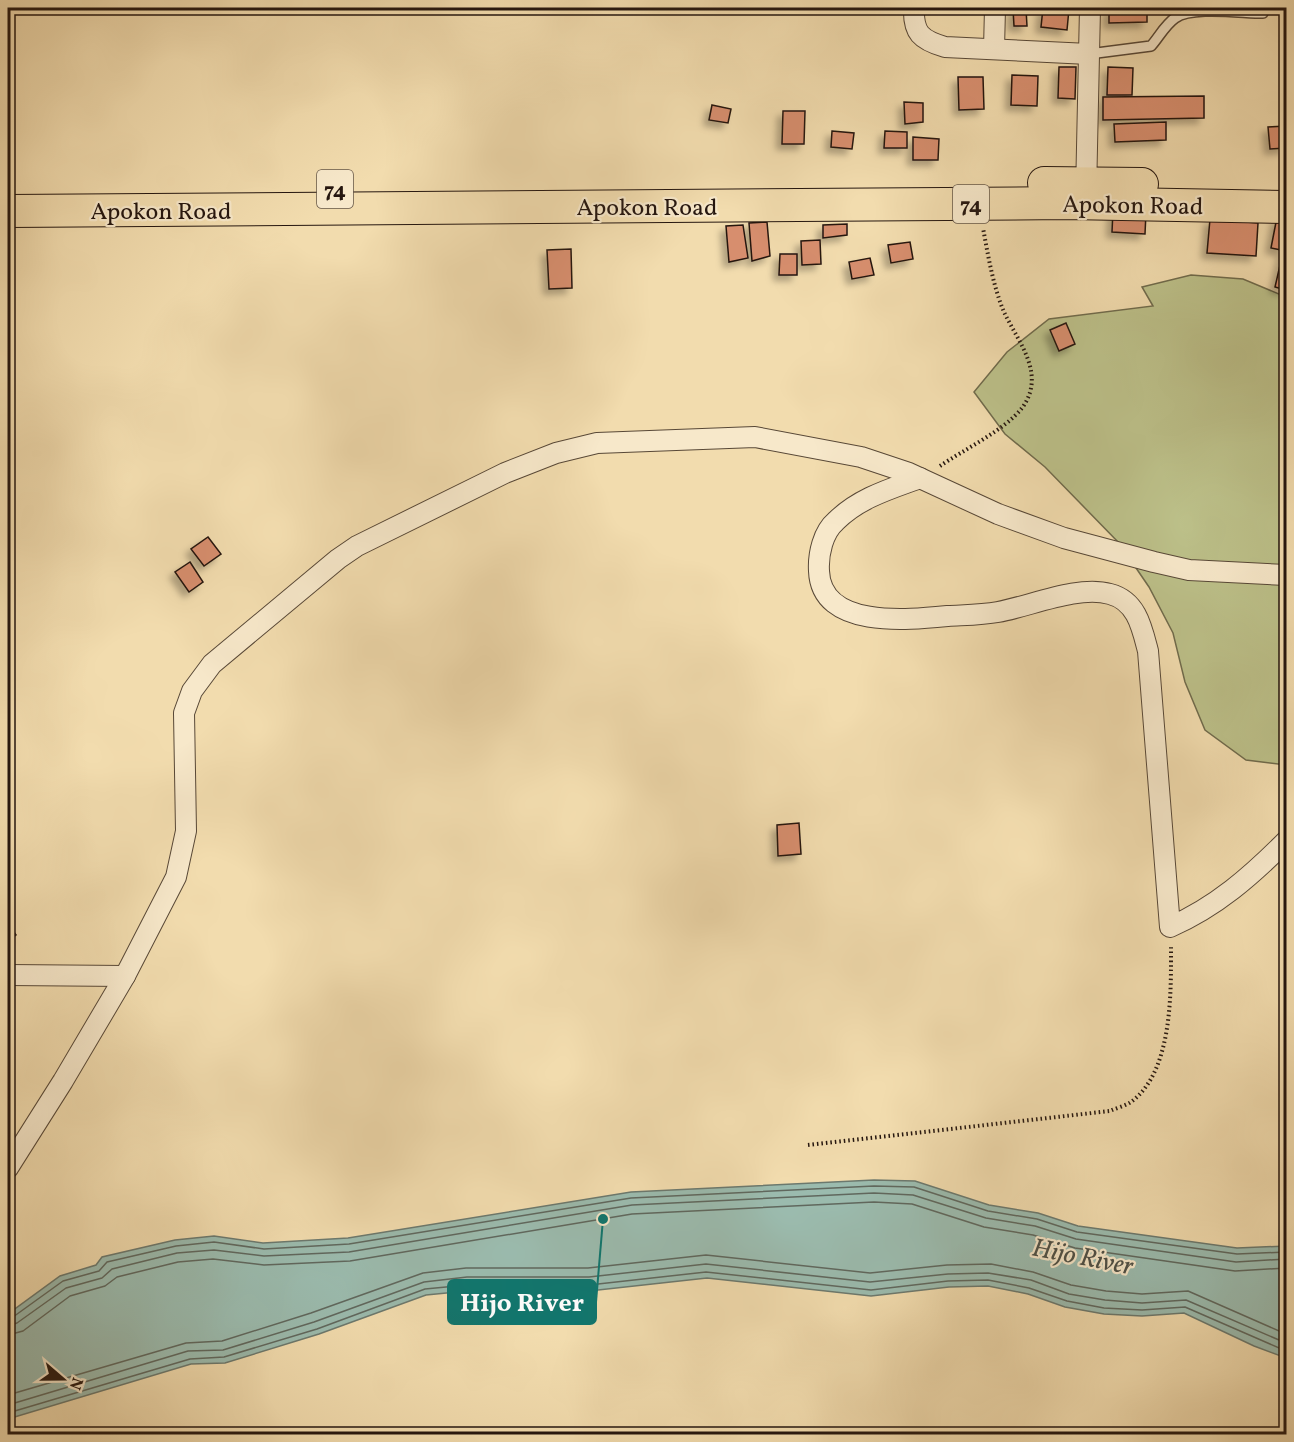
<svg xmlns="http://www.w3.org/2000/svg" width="1294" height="1442" viewBox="0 0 1294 1442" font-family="Vollkorn,serif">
	<defs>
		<filter id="shadow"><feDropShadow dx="-5.5" dy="5.5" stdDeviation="3" flood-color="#0004"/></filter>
	</defs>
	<rect width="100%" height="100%" fill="#f2dcae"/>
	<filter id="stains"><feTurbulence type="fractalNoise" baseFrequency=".00333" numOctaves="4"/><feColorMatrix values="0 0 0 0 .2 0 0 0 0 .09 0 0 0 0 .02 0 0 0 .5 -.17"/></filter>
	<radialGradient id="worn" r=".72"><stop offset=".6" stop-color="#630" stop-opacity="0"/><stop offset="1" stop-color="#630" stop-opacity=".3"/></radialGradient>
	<path fill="#bcc089" stroke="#706b4c" stroke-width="1.5" d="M1191,275l52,4 43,18v468l-40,-5 -41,-30 -20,-48 -12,-49 -24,-46 -30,-44 -74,-76 -40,-33 -31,-42 33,-40 42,-33 104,-13 -11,-19z"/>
	<path fill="#9bbbae" stroke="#6c796e" stroke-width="1.5" d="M874,1180l41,1 74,24 49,8 40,13 159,22 49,-2v112l-32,-12 -70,-33 -42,3 -38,-2 -39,-7 -37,-13 -40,-8 -39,1 -78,9 -164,-18 -118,13h-122l-41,4 -107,39 -94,29 -34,1 -183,55v-105l52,-38 36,-11 6,-8 73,-17 39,-4 49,7 85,-5 283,-46z"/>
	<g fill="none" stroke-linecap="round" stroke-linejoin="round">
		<g stroke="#60685e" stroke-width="1.5">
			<path d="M8,1318l5,-1 50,-36 36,-10 8,-9 69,-16 38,-4 50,7 85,-5 282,-46 243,-12 40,1 74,24 49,8 40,13 160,22 49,-2"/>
			<path d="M8,1326l9,-3 49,-35 36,-10 10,-9 65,-16 37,-3 50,6 85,-4 283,-47 242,-12 39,2 73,23 49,8 41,13 160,23 50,-3"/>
			<path d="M8,1335l15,-4 47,-35 35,-10 12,-9 61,-15 35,-3 51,6 86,-4 282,-47 242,-12 38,2 72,23 49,8 42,13 160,23 51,-3"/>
			<path d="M8,1395l178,-52 36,-2 89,-28 112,-40 43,-5h122l118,-13 164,18 77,-8 44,-1 42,8 38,13 35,6 36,3 46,-3 98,43"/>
			<path d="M8,1405l180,-54 35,-1 91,-28 110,-40 43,-5h122l117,-13 164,18 78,-8 40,-1 43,7 38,14 36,6 37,3 44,-3 100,43"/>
			<path d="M8,1413l182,-54 34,-2 93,-28 108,-40 42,-4h122l117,-13 165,18 77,-9 40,-1 41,8 38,13 37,7 38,2 43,-3 101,44"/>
		</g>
	</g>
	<g fill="#d78e6e" stroke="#25160f" stroke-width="1.5" filter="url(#shadow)">
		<path d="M1043,8l26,1 -2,21 -26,-3z"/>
		<path d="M1109,8h38v14l-38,1z"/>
		<path d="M1013,9h13l1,17h-13z"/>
		<path d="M1059,67h17l-1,32 -17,-1z"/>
		<path d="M1108,67l25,1 -1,27h-25z"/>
		<path d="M1012,75l26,1 -1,30 -26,-1z"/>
		<path d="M958,77h25l1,32 -25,1z"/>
		<path d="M1204,96v22l-101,2v-23z"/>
		<path d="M904,102l19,1v19l-18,2z"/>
		<path d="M712,105l19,4 -3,14 -19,-3z"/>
		<path d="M783,111h22l-1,33h-22z"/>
		<path d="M1166,122v18l-51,2 -1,-18z"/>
		<path d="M1286,126v22l-16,1 -2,-22z"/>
		<path d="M832,131l22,2 -2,16 -21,-2z"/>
		<path d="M885,131l22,1v16h-23z"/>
		<path d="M913,137l26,2 -1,21h-25z"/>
		<path d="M1113,210l33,2 -1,22 -33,-2z"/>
		<path d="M1277,217l9,2v32l-15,-3z"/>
		<path d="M1210,219l48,4 -2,33 -49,-3z"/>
		<path d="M767,222l3,34 -18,5 -3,-38z"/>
		<path d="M847,224v11l-24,3v-13z"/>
		<path d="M743,225l5,33 -19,4 -3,-36z"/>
		<path d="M820,240l1,24 -19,1 -1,-24z"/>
		<path d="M910,242l3,17 -22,4 -3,-18z"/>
		<path d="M571,249l1,39 -23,1 -2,-39z"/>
		<path d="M1283,252l3,1v37l-11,-3z"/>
		<path d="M780,254h17v21h-18z"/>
		<path d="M870,258l4,17 -22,4 -3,-17z"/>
		<path d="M1066,323l9,21 -16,7 -9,-21z"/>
		<path d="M208,537l13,17 -17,12 -13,-17z"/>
		<path d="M190,562l13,20 -14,10 -14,-20z"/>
		<path d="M799,823l2,31 -23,2 -1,-31z"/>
		<path d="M8,924l8,11 -8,7z"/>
	</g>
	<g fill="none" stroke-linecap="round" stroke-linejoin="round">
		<defs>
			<path id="service" d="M1089,54l62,-8c8,-9 14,-21 24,-28 17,-12 66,-5 88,-5"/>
			<g id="minor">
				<path d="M914,8c-1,25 7,32 31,39l144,7"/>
				<path d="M994,49l1,-41"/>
				<path d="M1086,194l4,-186"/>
				<path d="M920,478c-30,11 -61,20 -84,43 -13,11 -18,33 -17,50 2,58 89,49 129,45 17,-1 34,-1 50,-4 33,-6 80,-27 112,-18 27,7 32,34 38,57l22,276c46,-20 81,-51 116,-86"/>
				<path d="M8,975l117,1"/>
				<path d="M8,1168l55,-87 62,-105 51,-99 10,-46 -2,-118 8,-22 20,-27 126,-105 19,-13 148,-73 51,-20 41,-10 158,-6 106,20 48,16 89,41 66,24 90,24 35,8 97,5"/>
			</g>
			<g id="trunk">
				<path d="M1044,183l98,1"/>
				<path d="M8,211l1060,-8 218,4"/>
			</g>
		</defs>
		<use href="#service" stroke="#584837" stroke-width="12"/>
		<use href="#minor" stroke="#584837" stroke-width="22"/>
		<use href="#trunk" stroke="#25160f" stroke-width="34"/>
		<g stroke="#25160f" stroke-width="4" stroke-dasharray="1.5 3" stroke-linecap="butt">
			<path d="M940,466c23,-16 65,-36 82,-58 25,-34 -4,-66 -18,-96 -11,-26 -16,-57 -21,-84"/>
			<path d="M808,1145l302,-34c6,-3 15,-5 21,-9 42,-31 40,-110 40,-156"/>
		</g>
		<use href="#service" stroke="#f7e8ca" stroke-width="9"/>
		<use href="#minor" stroke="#f7e8ca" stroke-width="20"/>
		<use href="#trunk" stroke="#f2dcae" stroke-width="32"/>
	</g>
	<g text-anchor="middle" stroke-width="4.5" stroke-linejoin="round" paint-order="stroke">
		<g fill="#f7e8ca" stroke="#645547" stroke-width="1.5">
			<rect x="317" y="170" width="36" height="38" rx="4.5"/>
			<rect x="953" y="185" width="36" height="38" rx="4.5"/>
		</g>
		<g font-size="22" font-weight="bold" fill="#25160f">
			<text x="335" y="197">74</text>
			<text x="971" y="212">74</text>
		</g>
		<g font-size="24" fill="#25160f" stroke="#f7e8ca">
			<text transform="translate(1133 205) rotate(1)" y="8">Apokon Road</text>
			<text x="647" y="215">Apokon Road</text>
			<text x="161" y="219">Apokon Road</text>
		</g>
		<g font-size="26" font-style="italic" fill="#4e5047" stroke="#f7e8ca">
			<text transform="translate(1083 1256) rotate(11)" y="9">Hijo River</text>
		</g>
	</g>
	<path fill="none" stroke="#0f766e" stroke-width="2" d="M603 1219L596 1302"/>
	<circle fill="#0f766e" stroke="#f7e8ca" stroke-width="2" cx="603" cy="1219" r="6"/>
	<rect fill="#0f766e" stroke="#0f766e" stroke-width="2" x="448" y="1280" width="148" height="44" rx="6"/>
	<g font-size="26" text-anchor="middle" font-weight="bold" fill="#fff">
		<text x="522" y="1311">Hijo River</text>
	</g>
	<rect width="1294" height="1442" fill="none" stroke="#f2dcae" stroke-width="30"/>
	<rect x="9" y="9" width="1276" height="1424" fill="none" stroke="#25160f" stroke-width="3"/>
	<rect x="15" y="15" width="1264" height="1412" fill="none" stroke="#25160f" stroke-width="1.5"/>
	<g transform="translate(63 1379) rotate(110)" stroke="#f7e8ca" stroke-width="4.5" paint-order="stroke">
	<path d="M0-4.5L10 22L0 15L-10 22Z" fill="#25160f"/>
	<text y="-9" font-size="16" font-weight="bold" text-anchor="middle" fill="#25160f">N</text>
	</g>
	<rect width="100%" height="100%" filter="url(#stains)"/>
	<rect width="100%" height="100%" fill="url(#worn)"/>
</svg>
